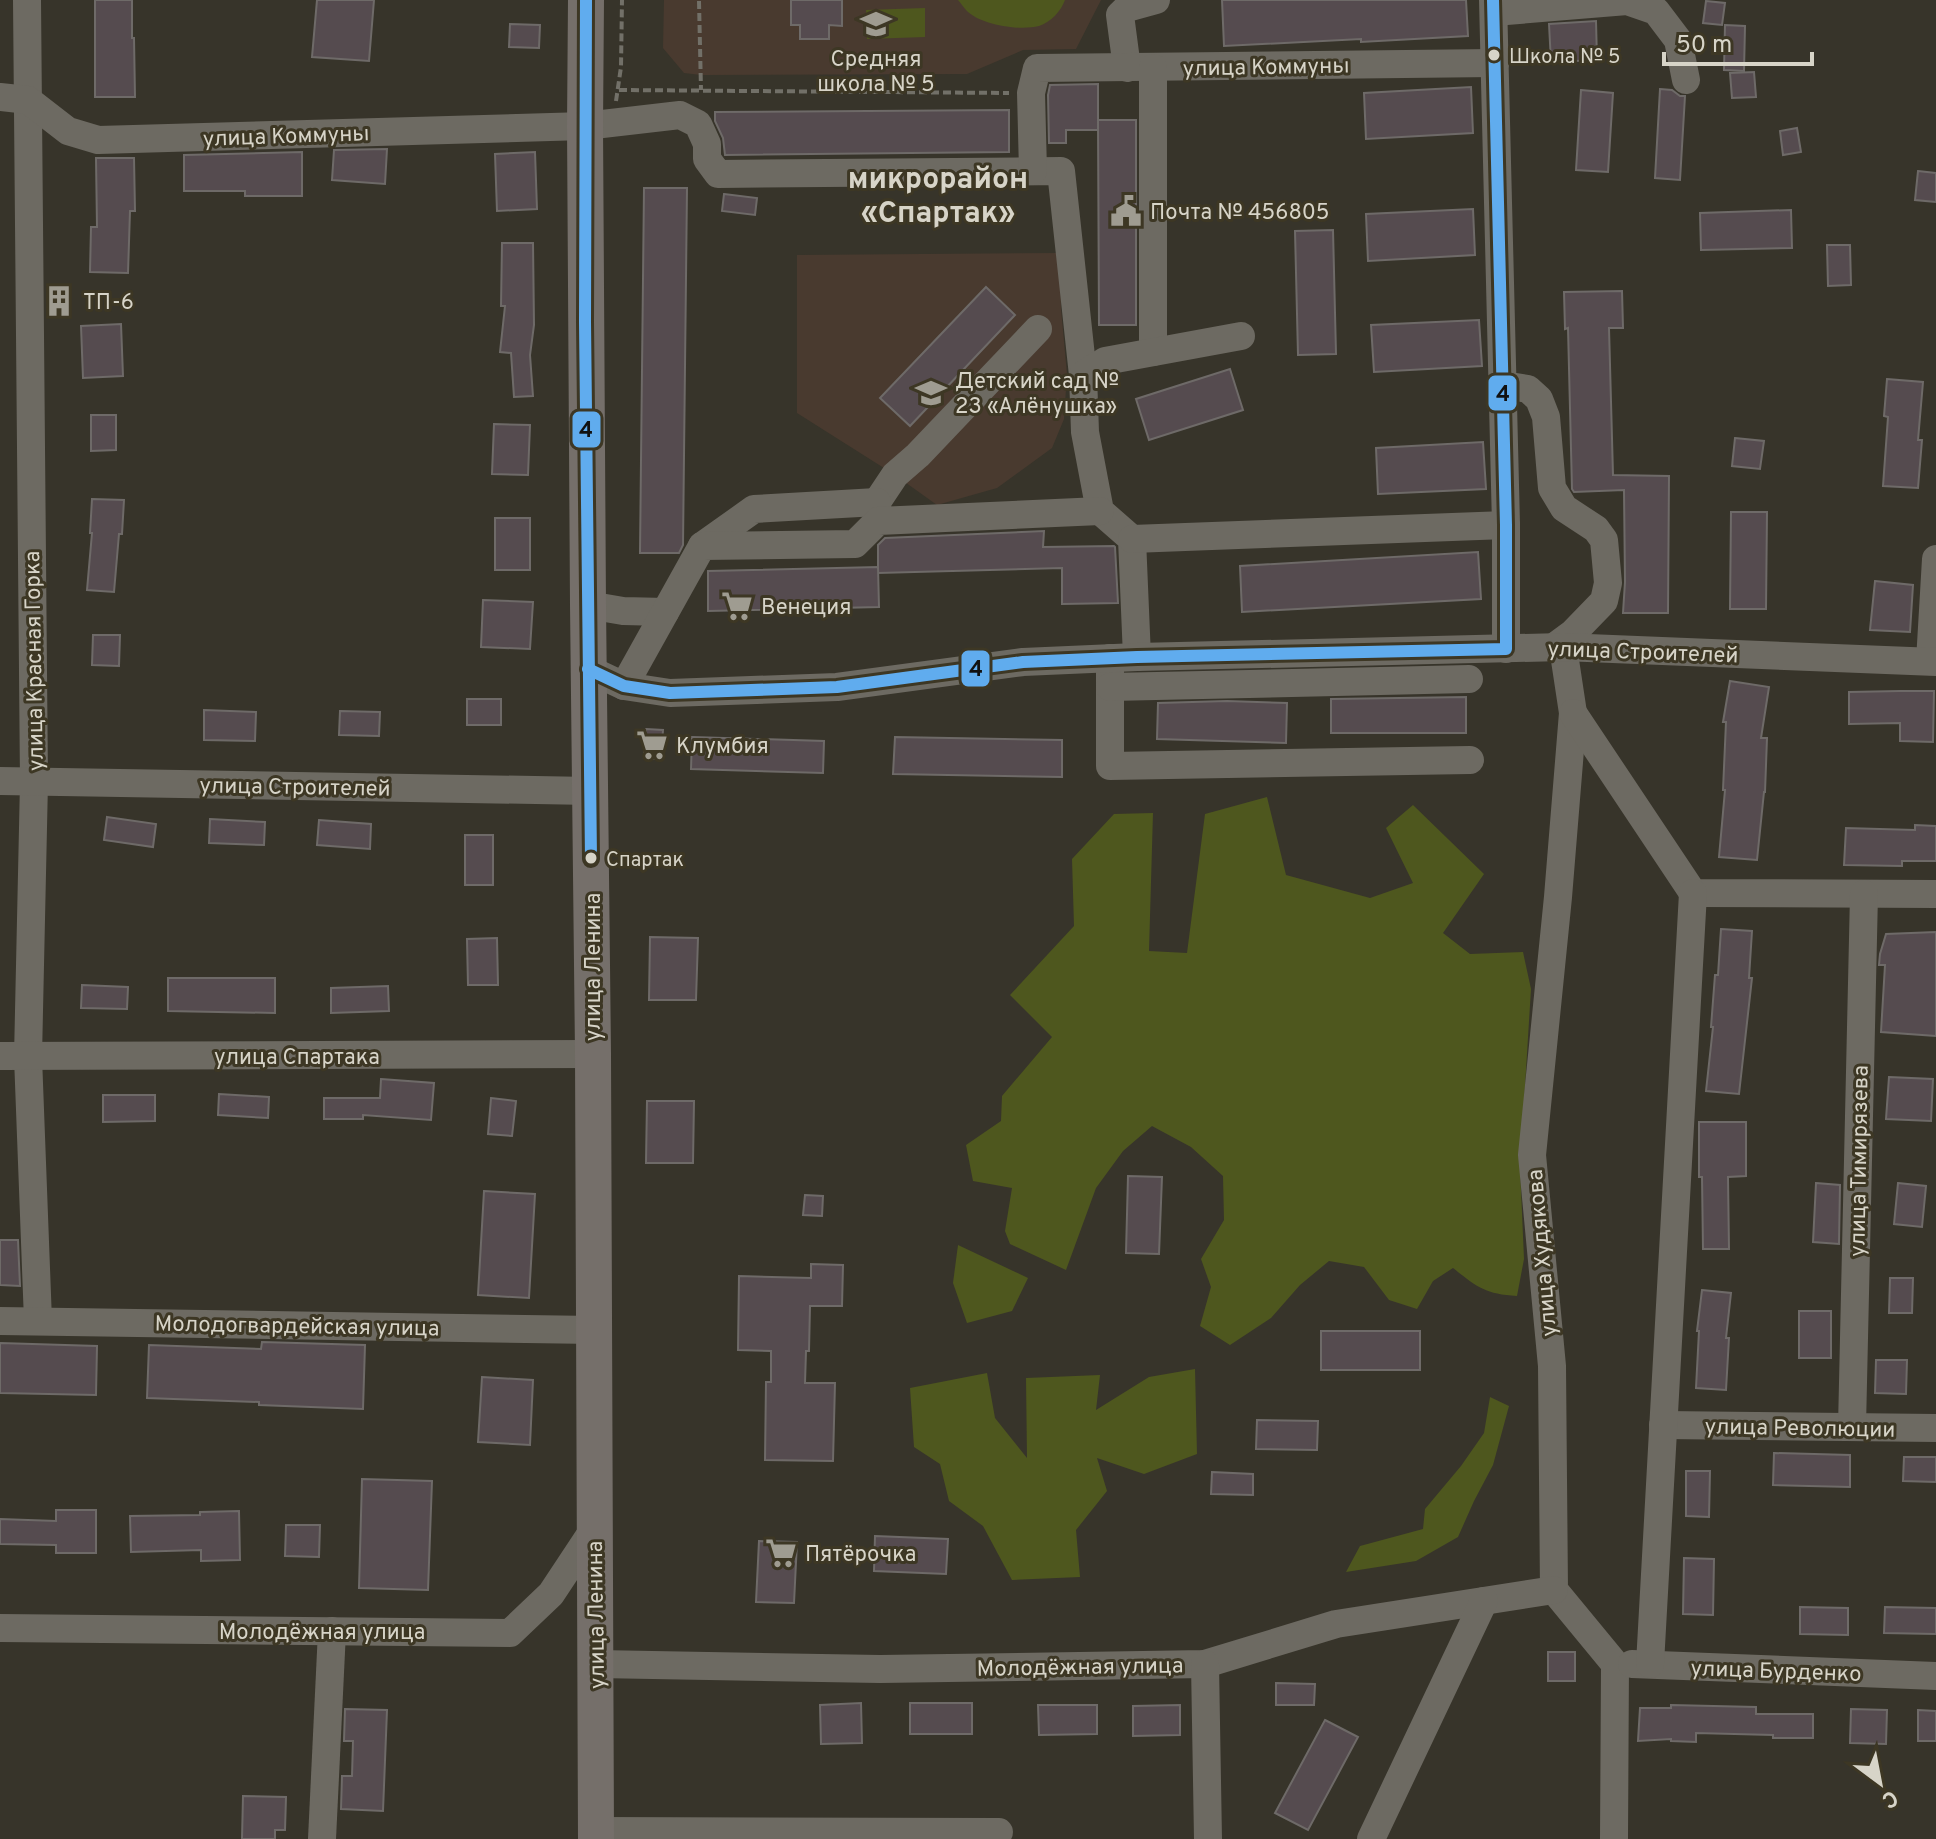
<svg xmlns="http://www.w3.org/2000/svg" width="1936" height="1839" viewBox="0 0 1936 1839" font-family="Overpass,sans-serif">
	<rect width="100%" height="100%" fill="#37342a"/>
	<g fill="#493a2f">
		<path d="M664,0h437l-25,49 -53,1 -56,24 -266,1 -17,-2 -21,-25z"/>
		<path d="M1060,253l1,56 6,65 -3,45 -12,29 -55,40 -60,17 -42,-30 -98,-62v-158z"/>
	</g>
	<g fill="#4e571e">
		<path d="M958,0h107c-4,11 -14,22 -26,26 -20,5 -59,-1 -73,-16 -3,-3 -5,-7 -8,-10z"/>
		<path d="M925,8v29l-58,2 -1,-29z"/>
		<path d="M1267,797l19,78 84,23 43,-15 -27,-55 27,-23 71,69 -41,59 27,21 53,-2 8,37 -11,178 4,92 -7,37c-32,-2 -40,-9 -64,-28l-20,13 -16,28 -28,-9 -25,-33 -35,-6 -29,24 -29,33 -41,27 -30,-19 11,-39 -10,-28 23,-39 -1,-44 -32,-29 -39,-21 -29,25 -27,37 -30,82 -56,-26 -5,-13 7,-43 -39,-7 -7,-36 35,-24 1,-25 50,-59 -42,-42 64,-69 -2,-67 42,-45 39,-1 -4,138 38,2 18,-139z"/>
		<path d="M958,1245l70,33 -16,33 -45,12 -14,-40z"/>
		<path d="M1195,1369l2,85 -53,20 -47,-16 10,33 -31,39 4,47 -68,3 -29,-54 -34,-25 -9,-37 -26,-17 -4,-59 77,-15 8,45 32,40 -1,-80 74,-3 -4,35 53,-33z"/>
		<path d="M1490,1397l19,9 -16,59 -19,36 -16,36 -42,24 -70,11 14,-26 63,-17 2,-20 36,-43 23,-33z"/>
	</g>
	<g fill="#554b4f" stroke="#6e6a68" stroke-width="2">
		<path d="M95,0h37v38h2l1,59h-40z"/>
		<path d="M317,0h57l-5,61 -57,-4z"/>
		<path d="M791,0h51v26l-13,-1v14h-29v-14h-9z"/>
		<path d="M1222,0h244l2,36 -107,6v-3l-137,7z"/>
		<path d="M1706,1l19,2 -3,22 -19,-2z"/>
		<path d="M1596,21l1,39 -46,2 -2,-38z"/>
		<path d="M510,24l30,1 -1,23 -30,-1z"/>
		<path d="M1725,25l20,1 -1,45 -20,-1z"/>
		<path d="M1754,72l2,25 -24,1 -2,-25z"/>
		<path d="M1098,84v46h-32v13h-17l-1,-48 2,-10z"/>
		<path d="M1471,87l2,46 -107,6 -2,-46z"/>
		<path d="M1660,89l12,1 8,6h5l-5,84 -25,-2z"/>
		<path d="M1581,90l32,3 -5,79 -32,-2z"/>
		<path d="M1009,110v42l-284,3 -2,-17 -8,-17v-9z"/>
		<path d="M1098,120h38v205h-37z"/>
		<path d="M1797,128l4,24 -18,3 -3,-24z"/>
		<path d="M387,149l-2,35 -53,-4 2,-30z"/>
		<path d="M302,152v44h-57v-5h-61v-36z"/>
		<path d="M535,152l2,57 -40,2 -2,-57z"/>
		<path d="M96,158h38l1,53h-5l-2,62 -38,-1 1,-45h6z"/>
		<path d="M1918,171l18,2v29l-21,-2z"/>
		<path d="M644,188h43l-4,357 -4,8h-39z"/>
		<path d="M724,194l33,4 -2,17 -33,-4z"/>
		<path d="M1473,209l2,46 -107,6 -2,-47z"/>
		<path d="M1791,210l1,38 -91,2 -1,-37z"/>
		<path d="M1333,230l3,124 -38,1 -3,-124z"/>
		<path d="M502,243h31l1,82 -4,30 3,41 -19,1 -3,-44 -11,-1 5,-46h-4z"/>
		<path d="M1827,245h23l1,40 -23,1z"/>
		<path d="M986,287l29,28 -105,111 -30,-28z"/>
		<path d="M1622,291l1,37h-14l4,147 56,1 -1,137h-45l2,-31 -1,-92 -50,2 -2,-3 -4,-161 -3,1 -1,-37z"/>
		<path d="M1479,320l3,46 -108,6 -3,-47z"/>
		<path d="M121,324l2,52 -40,2 -2,-52z"/>
		<path d="M1230,369l13,41 -94,30 -13,-41z"/>
		<path d="M1887,379l36,3 -5,58h4l-4,48 -35,-2 5,-69 -4,-1z"/>
		<path d="M91,415h25v35l-25,1z"/>
		<path d="M494,424l36,1 -2,50 -36,-1z"/>
		<path d="M1735,438l29,3 -4,28 -28,-3z"/>
		<path d="M1483,442l3,47 -108,5 -2,-46z"/>
		<path d="M92,499l32,1 -2,34h-3l-5,58 -27,-2 5,-57h-2z"/>
		<path d="M1731,512h36l-1,97h-36z"/>
		<rect x="495" y="518" width="35" height="52"/>
		<path d="M1044,531l-1,16 71,-1 1,1 3,56 -56,1v-36l-184,5v-28l7,-7z"/>
		<path d="M1478,552l3,47 -239,13 -2,-46z"/>
		<path d="M878,567l1,40 -171,4v-40z"/>
		<path d="M1875,581l38,4 -3,47 -40,-2z"/>
		<path d="M483,600l50,2 -3,47 -49,-2z"/>
		<path d="M93,635h27l-1,31 -27,-1z"/>
		<path d="M1730,681l39,6 -8,51h6l-2,54h-1l-7,68 -38,-3 6,-67h-2l3,-68h-3z"/>
		<path d="M1900,691h34l-1,51 -33,-1v-18l-51,1v-32z"/>
		<path d="M1466,697v36h-135v-34z"/>
		<rect x="467" y="699" width="34" height="26"/>
		<path d="M1227,701l60,2 -1,40 -129,-4 1,-36z"/>
		<path d="M204,710l52,2 -1,29 -51,-1z"/>
		<path d="M340,711l40,1 -1,24 -40,-1z"/>
		<path d="M646,729l17,1 -2,29 -17,-1z"/>
		<path d="M692,737l132,4 -1,32 -132,-4z"/>
		<path d="M895,737l167,3v37l-169,-3z"/>
		<path d="M107,817l49,7 -3,23 -49,-7z"/>
		<path d="M210,819l55,3 -1,23 -55,-2z"/>
		<path d="M319,820l52,4 -1,25 -53,-4z"/>
		<path d="M1915,825l21,1v35h-34v5l-58,-1 2,-37 69,2z"/>
		<rect x="465" y="835" width="28" height="50"/>
		<path d="M1721,929l31,2 -3,47h3l-13,116 -33,-3 7,-64h-2l4,-52h3z"/>
		<path d="M1936,932v104l-55,-4 4,-67h-6l1,-11 6,-20z"/>
		<path d="M650,937l48,1 -2,62h-47z"/>
		<path d="M497,938l1,47h-30l-1,-46z"/>
		<path d="M168,978h107v35l-107,-2z"/>
		<path d="M82,985l46,2 -1,22 -46,-1z"/>
		<path d="M388,986l1,25 -58,2v-25z"/>
		<path d="M1889,1077l44,2 -2,42 -45,-2z"/>
		<path d="M381,1079l53,4 -3,37 -68,-5v4h-39v-21h56z"/>
		<path d="M219,1094l50,3 -1,21 -50,-3z"/>
		<path d="M103,1095h52v26l-52,1z"/>
		<path d="M491,1098l25,3 -4,35 -24,-2z"/>
		<path d="M647,1101h47l-1,62h-47z"/>
		<path d="M1699,1122h47v54l-18,1 1,72h-26l-1,-72h-3z"/>
		<path d="M1128,1176l34,1 -3,77 -33,-1z"/>
		<path d="M1816,1183l24,2 -1,59 -26,-2z"/>
		<path d="M1898,1183l28,3 -4,41 -28,-3z"/>
		<path d="M484,1191l51,3 -6,104 -51,-3z"/>
		<path d="M805,1195l18,1 -1,20 -19,-1z"/>
		<path d="M0,1240h18l2,46 -20,-1z"/>
		<path d="M811,1264l32,1 -1,41h-32l-1,45h-3l-1,32h30l-2,78 -68,-1 1,-78h5v-31l-33,-1 1,-74 72,2z"/>
		<path d="M1890,1278h23l-1,35h-23z"/>
		<path d="M1702,1290l29,3 -5,45h3l-3,52 -30,-2 3,-57h-2z"/>
		<rect x="1799" y="1311" width="32" height="47"/>
		<rect x="1321" y="1331" width="99" height="39"/>
		<path d="M262,1342l103,3 -2,64 -104,-4v-3l-112,-4 2,-53 112,4z"/>
		<path d="M0,1343l97,3 -1,49 -96,-2z"/>
		<path d="M1876,1360h31l-1,34 -31,-1z"/>
		<path d="M482,1377l51,3 -3,65 -52,-3z"/>
		<path d="M1257,1420l61,1 -1,29 -61,-1z"/>
		<path d="M1774,1453l76,2v32l-77,-2z"/>
		<path d="M1904,1457h32v25l-33,-1z"/>
		<path d="M1686,1471h24l-1,46 -23,-1z"/>
		<path d="M1212,1472l41,2v21l-42,-1z"/>
		<path d="M362,1479l70,2 -4,109 -69,-2z"/>
		<path d="M56,1510h40v43h-40v-8l-56,-1v-25l56,2z"/>
		<path d="M239,1511l1,49 -39,1v-11l-70,2 -1,-36 70,-1v-3z"/>
		<path d="M286,1525h34l-1,32 -34,-1z"/>
		<path d="M875,1536l73,3 -2,35 -72,-3z"/>
		<path d="M759,1541l38,1 -3,61 -38,-1z"/>
		<path d="M1684,1558l30,1 -1,56 -30,-1z"/>
		<path d="M1800,1607l48,1v27l-48,-1z"/>
		<path d="M1885,1607l51,1v26l-52,-1z"/>
		<rect x="1548" y="1652" width="27" height="29"/>
		<path d="M1276,1683l39,1 -1,21h-38z"/>
		<path d="M861,1703l1,40 -41,1 -1,-39z"/>
		<rect x="910" y="1703" width="62" height="31"/>
		<path d="M1038,1705h59v29l-58,1z"/>
		<path d="M1180,1705v30l-47,1v-30z"/>
		<path d="M1671,1705l85,2v7h57v24h-40v-3l-77,-2v9l-25,-1v-2l-33,2 2,-33h31z"/>
		<path d="M345,1709l42,1 -4,101 -42,-2 1,-33h10l1,-35h-9z"/>
		<path d="M1851,1709l36,1 -1,34 -36,-1z"/>
		<path d="M1918,1710l18,1v30h-18z"/>
		<path d="M1325,1720l33,17 -50,93 -33,-17z"/>
		<path d="M243,1796l43,1 -1,33h-10v9h-33z"/>
	</g>
	<g fill="none" stroke-linecap="round" stroke-linejoin="round">
		<g stroke="#727068" stroke-width="4" stroke-dasharray="8 4" stroke-linecap="butt">
			<path d="M699,1l2,89"/>
			<path d="M619,90l390,3"/>
			<path d="M616,101l5,-34 1,-67"/>
		</g>
		<g stroke="#6d6a62" stroke-width="28">
			<path d="M27,0l7,782 -6,275 10,264"/>
			<path d="M1493,0l13,525v124"/>
			<path d="M1494,12l133,-11 29,10 22,29 8,40"/>
			<path d="M1127,68l-7,-53 7,-7 29,-8"/>
			<path d="M0,97l28,3 40,31 30,9 487,-14 95,-11 18,9 9,20v15l11,15 343,-3 22,204 2,57 15,79 32,28 5,118"/>
			<path d="M1033,171l-2,-78 6,-25 458,-5"/>
			<path d="M1153,352v-284"/>
			<path d="M1083,375l22,-14 136,-25"/>
			<path d="M1503,385l25,4 11,10 7,18 6,71 12,20 32,21 8,11 4,43 -4,18 -31,32 -19,14"/>
			<path d="M878,521l-1,-19 18,-27 23,-20 120,-126"/>
			<path d="M1132,539l374,-14"/>
			<path d="M702,546l52,-37 123,-7"/>
			<path d="M588,605l35,6 42,1"/>
			<path d="M1563,647l10,66 -15,184 -26,258 20,211 2,224 61,74 -1,175"/>
			<path d="M1110,658v108l360,-6"/>
			<path d="M1930,661l6,-102"/>
			<path d="M588,669l36,17 46,7 167,-6 186,-25 114,-5 426,-10 373,15"/>
			<path d="M624,686l78,-140 153,-2 23,-23 222,-10"/>
			<path d="M1110,687l359,-8"/>
			<path d="M1573,713l120,180 243,1"/>
			<path d="M0,781l591,10"/>
			<path d="M0,1056l593,-2"/>
			<path d="M0,1321l595,9"/>
			<path d="M1663,1425l273,3"/>
			<path d="M1852,1427l12,-533"/>
			<path d="M0,1628l510,5 41,-39 43,-65"/>
			<path d="M597,1664l283,5 325,-5 131,-40 218,-34"/>
			<path d="M1205,1664l3,175"/>
			<path d="M1632,1664l304,12"/>
			<path d="M1650,1664l43,-771"/>
			<path d="M596,1831l403,1"/>
			<path d="M322,1839l10,-208"/>
			<path d="M1371,1839l113,-238"/>
		</g>
		<path stroke="#756f6a" stroke-width="36" d="M586,0l-1,126 3,479 5,449 3,785"/>
		<defs>
			<g id="bus-1">
				<path d="M586,0l-1,322 6,537"/>
				<path d="M588,669l36,17 46,7 167,-6 186,-25 114,-5 369,-8v-124l-13,-525"/>
			</g>
		</defs>
		<use href="#bus-1" stroke="#3d3724" stroke-width="18"/>
		<use href="#bus-1" stroke="#60acee" stroke-width="12"/>
	</g>
	<defs>
		<symbol id="school-bare" viewBox="-9 -9 18 18"><path d="M0-5L7-2L0 1L-7-2ZM-4 1L0 2.5L4 1V4Q0 6-4 4Z" fill="#9f9c91" stroke="#3d3724" stroke-width="2.5" paint-order="stroke"/></symbol>
		<symbol id="civic-bare" viewBox="-9 -9 18 18"><path d="M-.6-6.5H3V-4.5H.6V-3L4-1V1h2V6H-6V1h2V-1L-.6-3ZM-1.2 2.5V6h2.4V2.5Z" fill="#9f9c91" stroke="#3d3724" stroke-width="2.5" paint-order="stroke"/></symbol>
		<symbol id="building-bare" viewBox="-9 -9 18 18"><path d="M-4-6H4V6H1V3H-1V6H-4ZM-2.5-4.3h1.7v1.8h-1.7ZM.8-4.3h1.7v1.8H.8ZM-2.5-1h1.7V.8h-1.7ZM.8-1h1.7V.8H.8Z" fill="#9f9c91" stroke="#3d3724" stroke-width="2.5" paint-order="stroke"/></symbol>
		<symbol id="supermarket-bare" viewBox="-9 -9 18 18"><path d="M-6-5.5h2.5l.6 2H6L4.5 2H-2.5L-4.4-4H-6ZM-1.5 3.2a1.3 1.3 0 1 0 .1 0ZM3 3.2a1.3 1.3 0 1 0 .1 0Z" fill="#9f9c91" stroke="#3d3724" stroke-width="2.5" paint-order="stroke"/></symbol>
	</defs>
	<g fill-rule="evenodd">
		<use href="#school-bare" x="854" y="2" width="44" height="44"/>
		<use href="#civic-bare" x="1104" y="189" width="44" height="44"/>
		<use href="#building-bare" x="37" y="279" width="44" height="44"/>
		<use href="#school-bare" x="909" y="371" width="44" height="44"/>
		<use href="#supermarket-bare" x="715" y="584" width="44" height="44"/>
		<use href="#supermarket-bare" x="630" y="723" width="44" height="44"/>
		<use href="#supermarket-bare" x="759" y="1531" width="44" height="44"/>
	</g>
	<g fill="#d7d4c8" stroke="#3d3724" stroke-width="3">
		<circle cx="1494" cy="55" r="7"/>
		<circle cx="591" cy="858" r="7"/>
	</g>
	<g text-anchor="middle" stroke-width="6" stroke-linejoin="round" paint-order="stroke">
		<g font-size="20" fill="#d7d4c8" stroke="#3d3724" text-anchor="start">
			<text x="1509" y="63">Школа № 5</text>
			<text x="606" y="866">Спартак</text>
		</g>
		<g font-size="22" fill="#d7d4c8" stroke="#3d3724" text-anchor="start">
			<text x="876" y="66" text-anchor="middle">Средняя<tspan x="876" dy="25">школа № 5</tspan></text>
			<text x="1150" y="219">Почта № 456805</text>
			<text x="83" y="309">ТП-6</text>
			<text x="955" y="388">Детский сад №<tspan x="955" dy="25">23 «Алёнушка»</tspan></text>
			<text x="761" y="614">Венеция</text>
			<text x="676" y="753">Клумбия</text>
			<text x="805" y="1561">Пятёрочка</text>
		</g>
		<g font-size="22" fill="#d7d4c8" stroke="#3d3724">
			<text transform="translate(1266 66) rotate(-1)" y="8">улица Коммуны</text>
			<text transform="translate(286 135) rotate(-2)" y="8">улица Коммуны</text>
			<text transform="translate(1643 651) rotate(2)" y="8">улица Строителей</text>
			<text transform="translate(33 661) rotate(-91)" y="8">улица Красная Горка</text>
			<text transform="translate(295 786) rotate(1)" y="8">улица Строителей</text>
			<text transform="translate(592 967) rotate(-90)" y="8">улица Ленина</text>
			<text x="297" y="1064">улица Спартака</text>
			<text transform="translate(1858 1161) rotate(-89)" y="8">улица Тимирязева</text>
			<text transform="translate(1541 1253) rotate(-95)" y="8">улица Худякова</text>
			<text transform="translate(297 1325) rotate(1)" y="8">Молодогвардейская улица</text>
			<text transform="translate(1800 1427) rotate(1)" y="8">улица Революции</text>
			<text transform="translate(595 1615) rotate(-91)" y="8">улица Ленина</text>
			<text x="322" y="1639">Молодёжная улица</text>
			<text transform="translate(1080 1666) rotate(-1)" y="8">Молодёжная улица</text>
			<text transform="translate(1776 1670) rotate(2)" y="8">улица Бурденко</text>
		</g>
		<g font-size="30" font-weight="bold" fill="#d7d4c8" stroke="#3d3724">
			<text x="938" y="188">микрорайон<tspan x="938" dy="34">«Спартак»</tspan></text>
		</g>
	</g>
	<g stroke="#3d3724" stroke-width="3">
		<rect x="1487" y="374" width="31" height="38" rx="8" fill="#60acee"/>
		<rect x="571" y="410" width="31" height="39" rx="8" fill="#60acee"/>
		<rect x="960" y="649" width="31" height="39" rx="8" fill="#60acee"/>
	</g>
	<g font-size="22" text-anchor="middle" font-weight="bold" fill="#111">
		<text x="1503" y="401">4</text>
		<text x="586" y="437">4</text>
		<text x="976" y="676">4</text>
	</g>
	<g transform="translate(1880 1783) rotate(148)" stroke="#3d3724" stroke-width="6" paint-order="stroke">
	<path d="M0-6L14 30L0 20L-14 30Z" fill="#d7d4c8"/>
	<text y="-12" font-size="22" font-weight="bold" text-anchor="middle" fill="#d7d4c8">С</text>
	</g>
	<path d="M1664 52v12h148v-12" fill="none" stroke="#d7d4c8" stroke-width="4"/>
	<text x="1676" y="52" font-size="24" fill="#d7d4c8" stroke="#3d3724" stroke-width="6" paint-order="stroke">50 m</text>
</svg>
